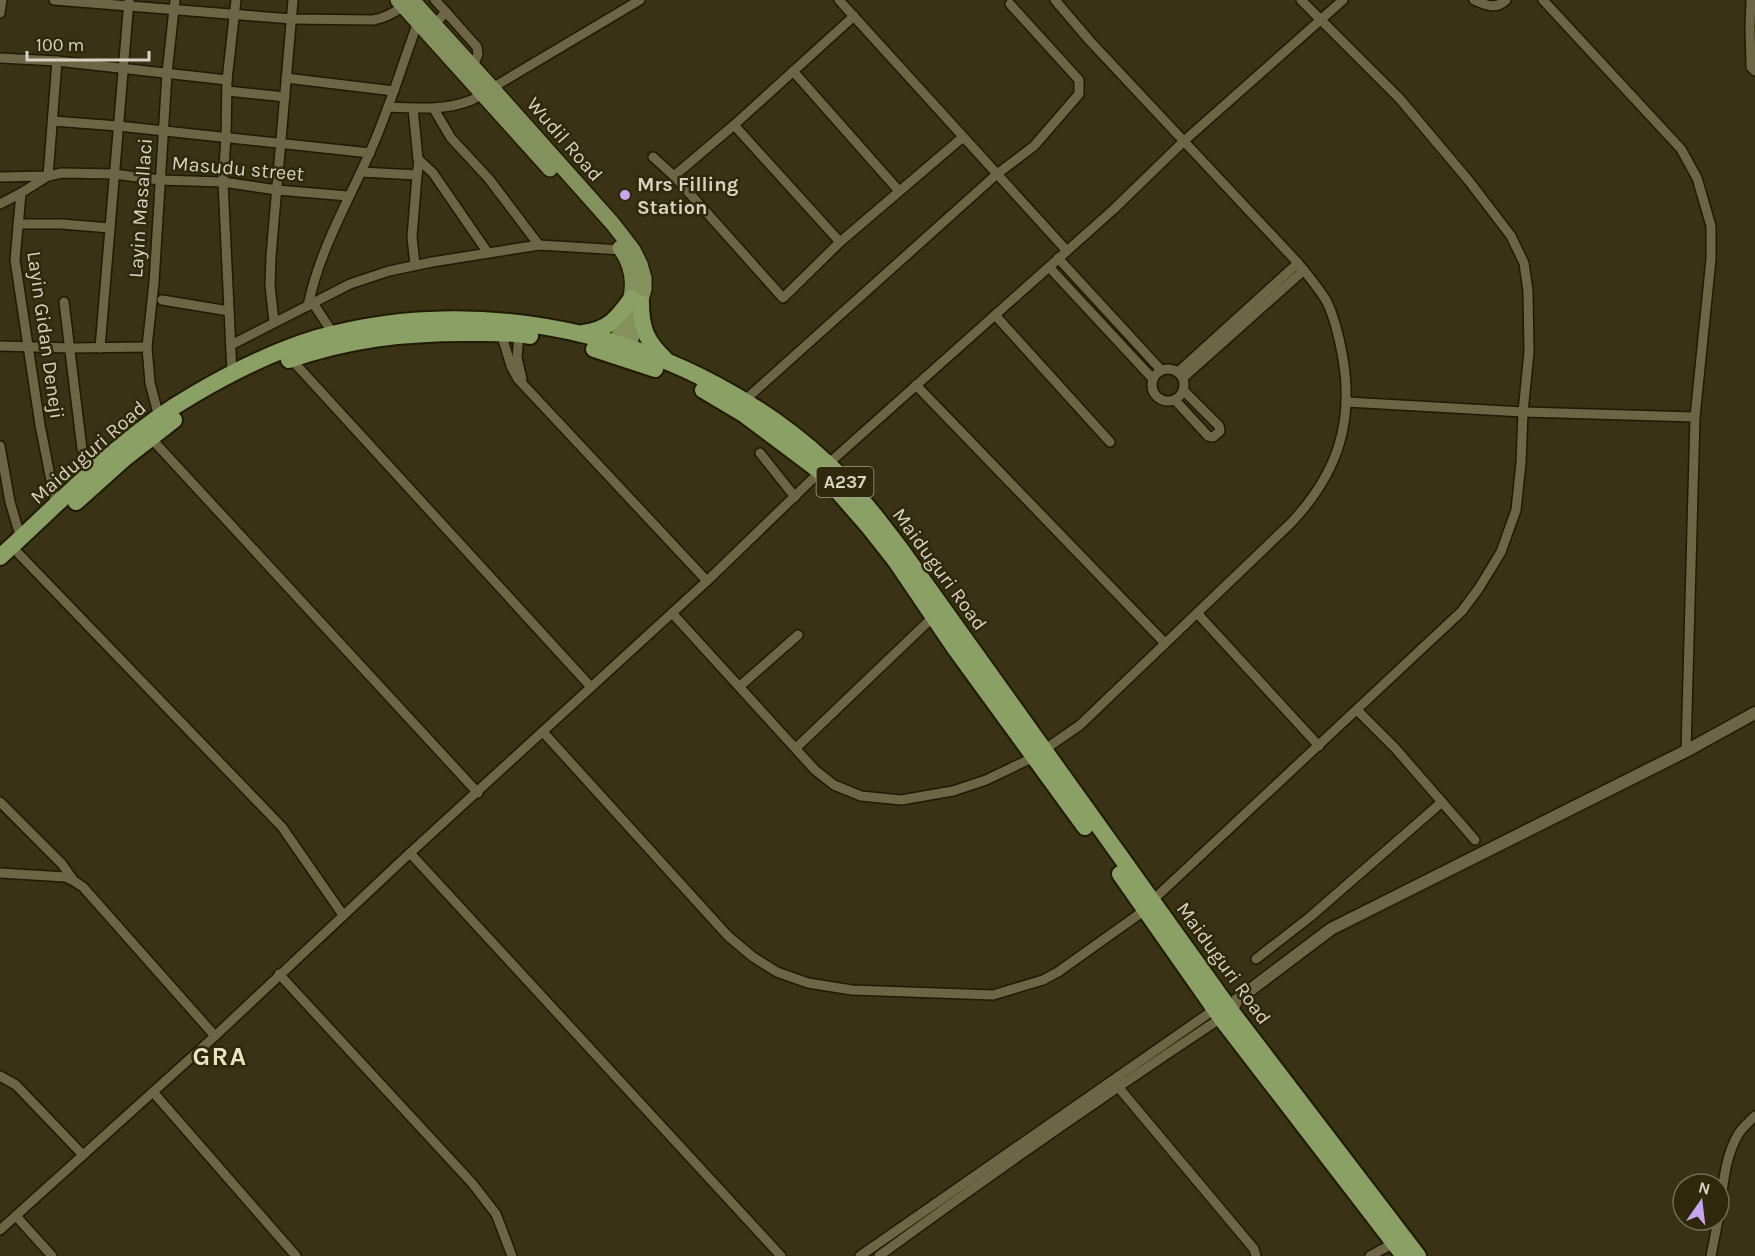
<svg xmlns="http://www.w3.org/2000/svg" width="1755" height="1256" viewBox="0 0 1755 1256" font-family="Karla,sans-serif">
	<rect width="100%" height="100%" fill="#393214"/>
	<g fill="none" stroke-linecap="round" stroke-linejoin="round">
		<defs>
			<g id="minor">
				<path d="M54,0l238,19 81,1c12,-2 20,-6 30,-14"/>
				<path d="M839,0l228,251"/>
				<path d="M1474,0c11,5 22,10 32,0"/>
				<path d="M1543,0l138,149 16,29 14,48v33l-16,158"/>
				<path d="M1751,0l-1,27 1,40 4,4"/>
				<path d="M446,12l31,35 1,7 -5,13"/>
				<path d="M0,13l2,-13"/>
				<path d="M854,16l-120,109 106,117 123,-105"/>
				<path d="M435,24l11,-12 -11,-12"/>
				<path d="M0,58l57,3 170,19"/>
				<path d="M793,71l106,120"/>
				<path d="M286,78l108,13"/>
				<path d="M227,91l58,6"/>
				<path d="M388,107c29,1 56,4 84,-7l168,-100"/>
				<path d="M413,108l5,51 15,14 55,80"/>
				<path d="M434,109l17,29 38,41 50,66"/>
				<path d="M53,121l65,5 252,27"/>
				<path d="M653,157l21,19 109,122 57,-56"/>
				<path d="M361,172l56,3 2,-14"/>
				<path d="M674,176l60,-51"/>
				<path d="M0,177l48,-1 9,-115"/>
				<path d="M21,193l27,-17 14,-3 52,1 46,6 63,2 54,8 71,6"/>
				<path d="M0,204l21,-11 -6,67 25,165 16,81"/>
				<path d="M18,224h44l48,4"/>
				<path d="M1058,258l103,112"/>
				<path d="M415,265l-3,-28 5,-62"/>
				<path d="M1049,267l104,112"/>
				<path d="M162,300l67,11"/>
				<path d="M64,302l18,147 12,21"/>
				<path d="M313,303l21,32"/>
				<path d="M308,306c11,-55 40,-104 62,-154 19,-42 32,-87 48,-130"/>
				<path d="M995,315l115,127"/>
				<path d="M274,322l-4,-37 1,-29 22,-256"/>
				<path d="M501,333l10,33 7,13 189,202"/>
				<path d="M519,334l-2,24 5,21"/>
				<path d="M231,345l119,-61 39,-13 43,-9 107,-17 83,5"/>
				<path d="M0,346l71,2 76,-1"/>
				<path d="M100,348l29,-348"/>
				<path d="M291,359l300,328"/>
				<circle cx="1168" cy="385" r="16"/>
				<path d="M1178,372l120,-109"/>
				<path d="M232,373l-9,-191 3,-45 1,-57 9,-80"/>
				<path d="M1183,378l121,-108"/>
				<path d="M916,385l249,258"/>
				<path d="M745,400l252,-226 37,-28 45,-52v-14l-69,-76"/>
				<path d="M1175,400l33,36 5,1 7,-6 -1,-5 -35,-35"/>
				<path d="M1347,402l176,10 172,5 -9,334"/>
				<path d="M159,417l-9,-34 -3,-36 7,-65 13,-209 8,-73"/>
				<path d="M148,435l330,358"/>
				<path d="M0,446l10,56 11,37"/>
				<path d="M760,453l35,44"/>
				<path d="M19,554l263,273 61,88"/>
				<path d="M672,613l143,157 19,15 27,11 40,4 52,-9 33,-11 48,-23 46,-32 211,-202c47,-50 64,-102 51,-170 -3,-16 -7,-33 -14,-49 -7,-14 -20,-28 -30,-41l-208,-222 -35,-41"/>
				<path d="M1197,613l122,133"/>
				<path d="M740,686l58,-51"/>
				<path d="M1357,710l38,38 80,92"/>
				<path d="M543,732l185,204 25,21 24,15 31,11 44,7 141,5 50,-15 15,-8 87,-62"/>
				<path d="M796,748l137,-131"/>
				<path d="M0,802l62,62 12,17"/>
				<path d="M410,853l371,403"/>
				<path d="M0,873l65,4 9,4 9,6 132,149"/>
				<path d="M1153,900l309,-289 17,-23 22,-36 15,-42 5,-47 2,-51 6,-60 -1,-61 -4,-28 -13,-27 -42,-55 -69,-82 -99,-99"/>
				<path d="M1256,959l54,-42 132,-115"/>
				<path d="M279,974l193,209 24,31 16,42"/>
				<path d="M0,1076l16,9 67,70"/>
				<path d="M1114,1082l140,167 2,7"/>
				<path d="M153,1092l143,164"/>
				<path d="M16,1216l36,40"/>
				<path d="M1719,1216c4,-27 5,-59 20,-83 4,-6 11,-12 16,-17"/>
				<path d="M0,1230l215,-194 195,-183 297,-272 121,-117 286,-255 70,-68 159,-141"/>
				<path d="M860,1256l355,-247"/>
				<path d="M879,1256c112,-82 226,-161 342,-238"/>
				<path d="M1370,1256l24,-13"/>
				<path d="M1711,1256l7,-36"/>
			</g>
			<path id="tertiary" d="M1225,1015l6,-4 6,-11 94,-71 355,-178 69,-38"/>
			<g id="primary">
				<path d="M398,0l152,169"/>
				<path d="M412,0l80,88 121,136 20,26 7,14 4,14v11l-18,70"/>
				<path d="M612,355c11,-37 35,-71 8,-107"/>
			</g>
			<g id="trunk">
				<path d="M641,303c0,26 6,39 24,56"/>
				<path d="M583,333c26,-3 34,-15 49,-35"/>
				<path d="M594,349l61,20"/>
				<path d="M289,360c61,-21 114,-27 177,-27 22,0 43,-1 64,3"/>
				<path d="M703,390l42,25 76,57 48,55 26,33 59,87 131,180"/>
				<path d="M76,502l48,-43 50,-39"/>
				<path d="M0,557c62,-56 120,-120 193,-162 39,-23 81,-44 124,-57 176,-50 377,2 510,125 27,25 50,55 72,84l332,464 187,245"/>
				<path d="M1120,874l101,144 183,238"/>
			</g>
		</defs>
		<use href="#minor" stroke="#201a00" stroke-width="12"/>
		<use href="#tertiary" stroke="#201a00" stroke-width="15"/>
		<use href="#primary" stroke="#201a00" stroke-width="18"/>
		<use href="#trunk" stroke="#201a00" stroke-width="20"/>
		<use href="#minor" stroke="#6c6546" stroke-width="9"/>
		<use href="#tertiary" stroke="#6c6546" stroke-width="12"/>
		<use href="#primary" stroke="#83915c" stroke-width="15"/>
		<use href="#trunk" stroke="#8ba064" stroke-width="16"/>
	</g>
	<circle fill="#c6a6f0" stroke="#2f280a" stroke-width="2" cx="625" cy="195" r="6"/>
	<g text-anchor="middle" stroke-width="5" stroke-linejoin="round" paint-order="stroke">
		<rect fill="#2f280a" stroke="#a4a08b" stroke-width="1.5" x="816.5" y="467" width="57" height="30" rx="4.5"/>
		<g font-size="18" font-weight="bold" fill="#d6d3c2">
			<text x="845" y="488">A237</text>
		</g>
		<g font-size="20" fill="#d6d3c2" stroke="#2f280a">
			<text transform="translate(565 139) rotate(49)" y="7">Wudil Road</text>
			<text transform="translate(238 168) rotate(5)" y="7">Masudu street</text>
			<text transform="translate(140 208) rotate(-86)" y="7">Layin Masallaci</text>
			<text transform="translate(46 335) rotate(82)" y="7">Layin Gidan Deneji</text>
			<text transform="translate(88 452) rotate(-41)" y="7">Maiduguri Road</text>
			<text transform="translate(940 569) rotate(54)" y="7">Maiduguri Road</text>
			<text transform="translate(1224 963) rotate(54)" y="7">Maiduguri Road</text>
		</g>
		<g font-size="20" font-weight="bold" fill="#d6d3c2" stroke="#2f280a" text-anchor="start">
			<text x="637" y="191">Mrs Filling<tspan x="637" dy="23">Station</tspan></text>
		</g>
		<g font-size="26" font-weight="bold" letter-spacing="1.5" fill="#ede5c2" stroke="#2f280a">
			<text x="220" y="1065">GRA</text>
		</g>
	</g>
	<g transform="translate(1701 1202) rotate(14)"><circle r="28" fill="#2f280a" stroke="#726c54" stroke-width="1.5"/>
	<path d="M0-4.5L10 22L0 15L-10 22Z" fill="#c6a6f0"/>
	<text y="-9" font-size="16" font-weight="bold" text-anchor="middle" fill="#d6d3c2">N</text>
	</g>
	<path d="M27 51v9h122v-9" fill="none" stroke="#d6d3c2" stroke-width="3"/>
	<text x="36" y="51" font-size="18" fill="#d6d3c2" stroke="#2f280a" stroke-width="4.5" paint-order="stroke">100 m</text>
</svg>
